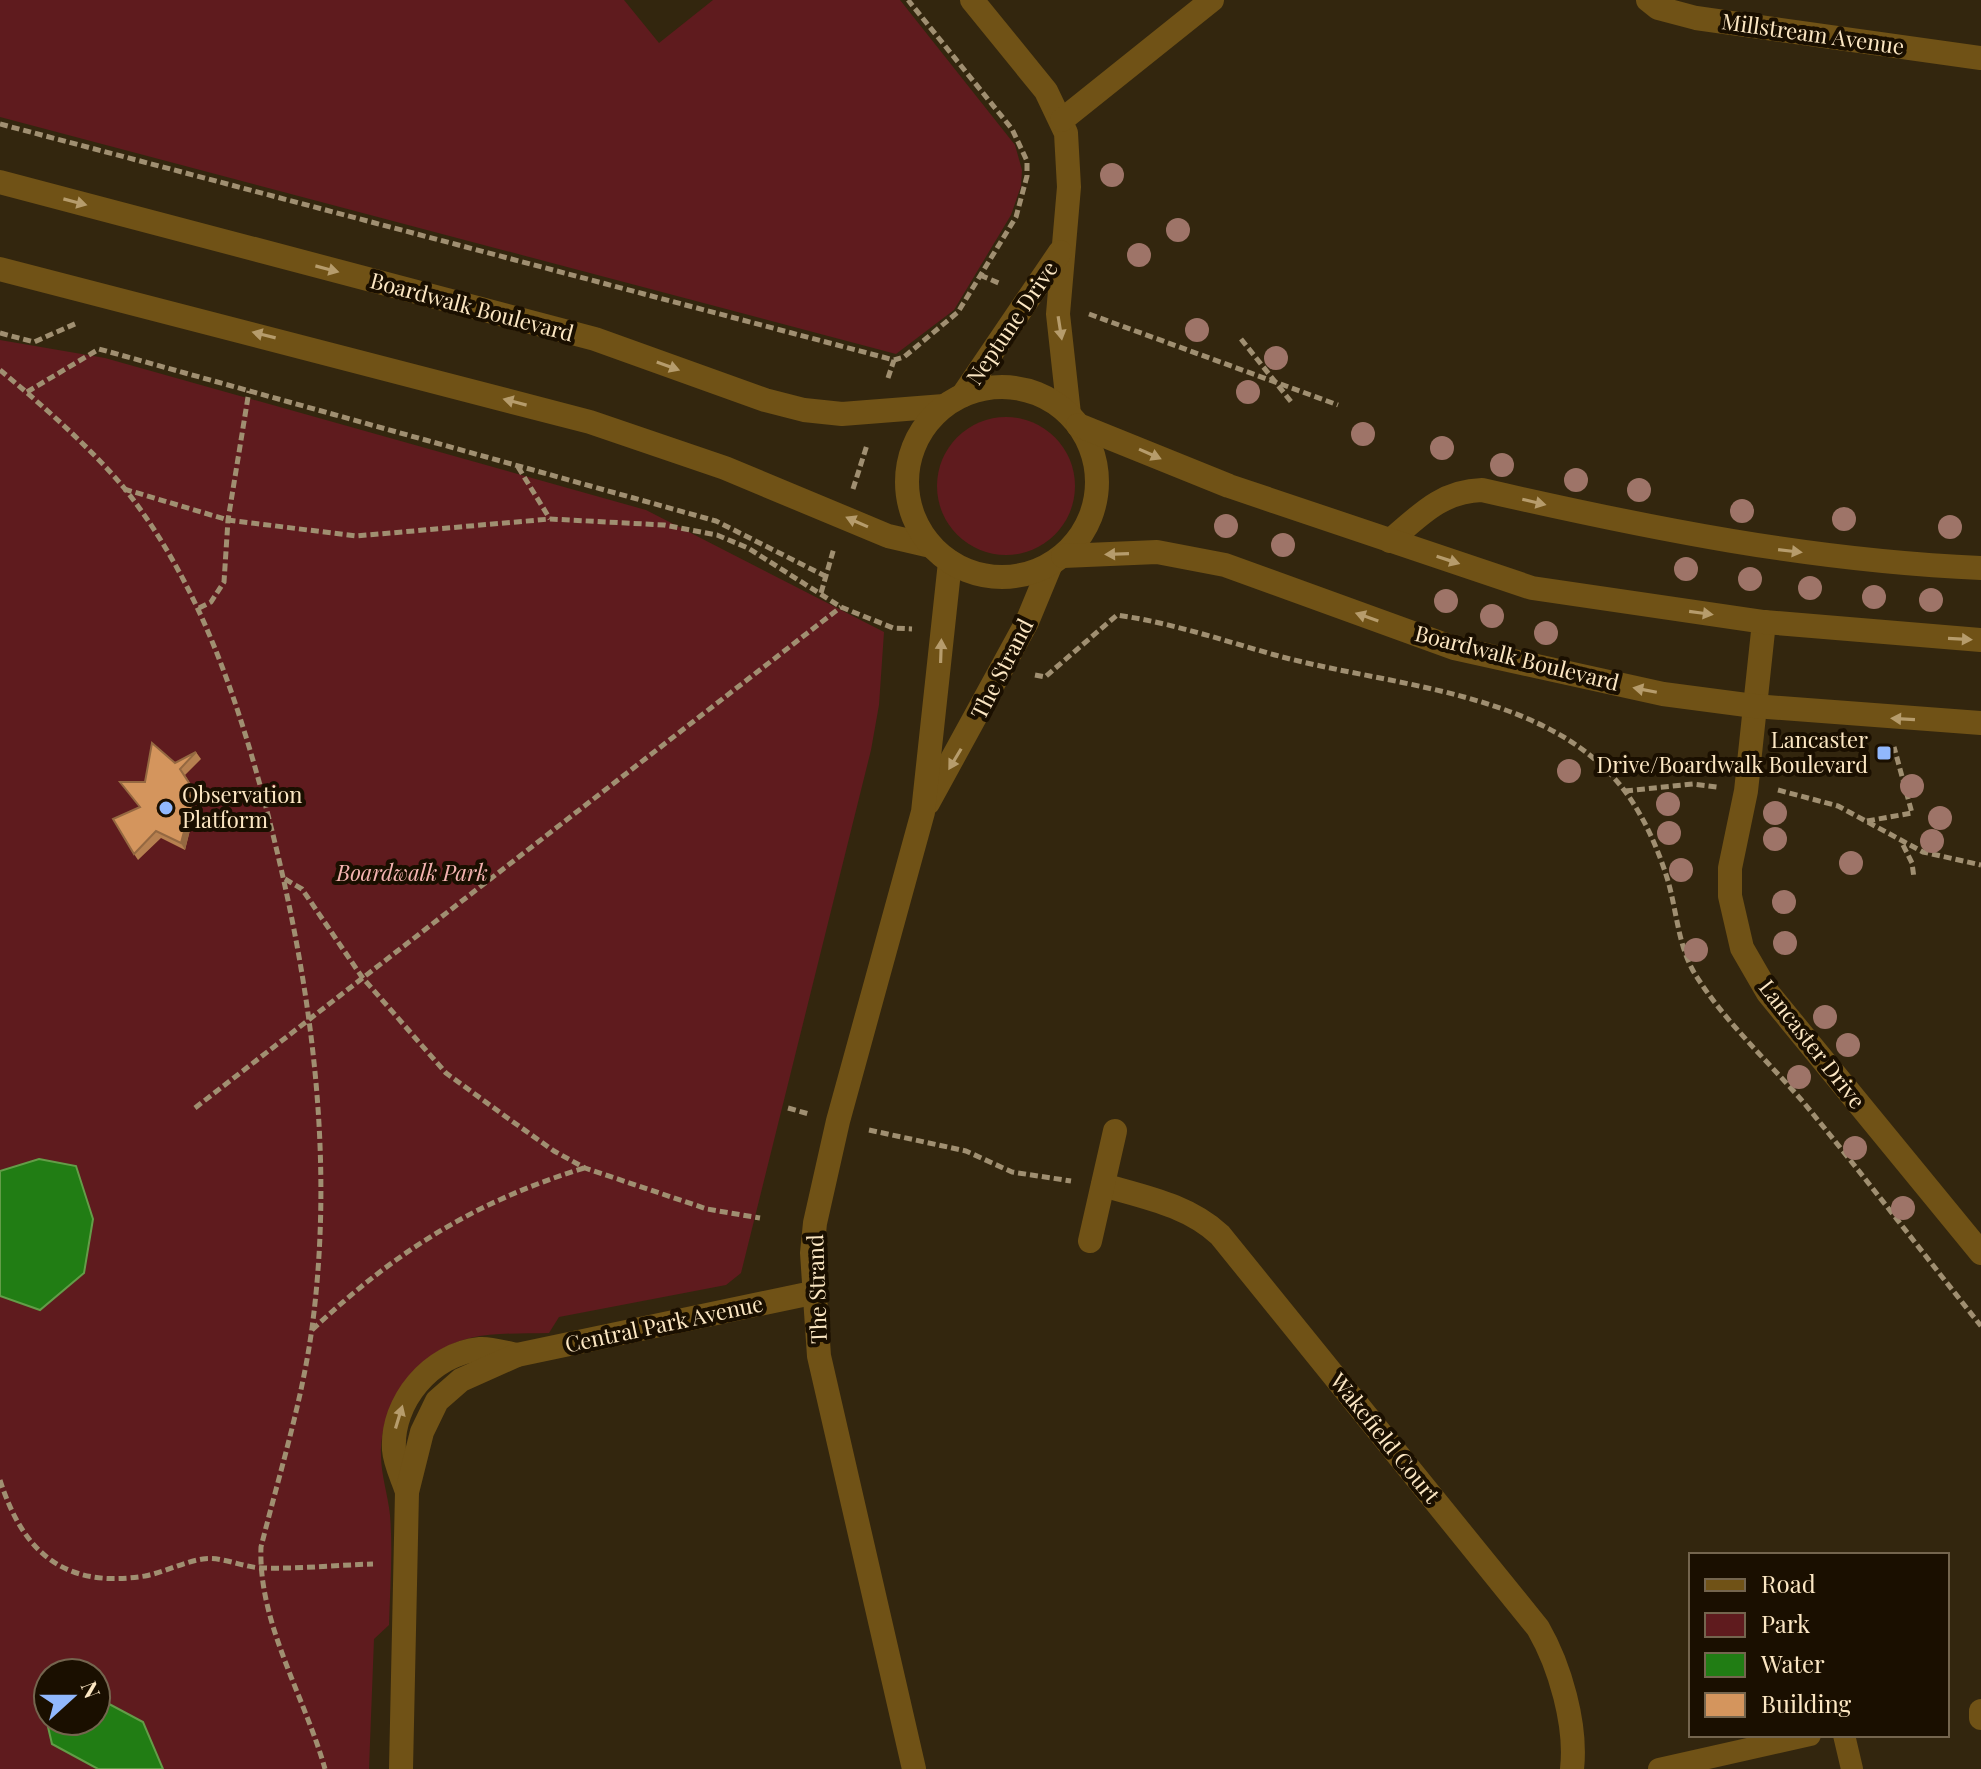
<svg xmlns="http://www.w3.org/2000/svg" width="1981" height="1769" viewBox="0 0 1981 1769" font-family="'Playfair Display',serif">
	<rect width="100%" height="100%" fill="#33260e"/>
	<g fill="#5f1b1e" fill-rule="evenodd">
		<path d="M0,0h624l35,43 54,-43h187l115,145 7,25 -1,16 -10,29 -57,95 -58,44 -896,-237z"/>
		<path d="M0,340l105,18 541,152 238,122 -5,73 -8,45 -130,523 -15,12 -167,32 -10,16c-26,1 -54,-1 -79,5 -54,14 -89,62 -89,117 0,20 7,40 9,60 3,37 0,74 -1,110l-15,14 -5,130h-369zM48,1673h48v48h-48z"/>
		<circle cx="1006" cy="486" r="69"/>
	</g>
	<g fill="#217d14" stroke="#639d48" stroke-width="2">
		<path d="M39,1159l37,7 17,53 -9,54 -44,37 -40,-14v-125z"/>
		<path d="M96,1697l47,25 20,47h-65l-46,-25 -7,-30 3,-4v11h48z"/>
	</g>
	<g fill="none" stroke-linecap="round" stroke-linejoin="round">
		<g stroke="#a08f71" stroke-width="5" stroke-dasharray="8 4" stroke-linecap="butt">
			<path d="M0,124l894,236 10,-3 54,-45 58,-95 11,-41v-15l-15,-32 -104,-129"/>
			<path d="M980,275l21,9"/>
			<path d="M1089,314l249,91"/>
			<path d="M0,333l34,9 43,-19"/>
			<path d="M1241,339l51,64"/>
			<path d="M0,370c40,33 92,79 125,119 75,95 113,211 143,326 43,167 67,341 44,513 -10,74 -33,147 -51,219 -3,76 44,150 64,222"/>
			<path d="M888,378l6,-18"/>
			<path d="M27,392l72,-43 617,172 109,55"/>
			<path d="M518,467l32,52"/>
			<path d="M124,489l104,31 128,16 194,-17 114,6 53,10 31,13 93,59 52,21 19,1"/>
			<path d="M853,489l14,-44"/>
			<path d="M821,593l13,-45"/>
			<path d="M199,608l12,-6 13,-20 4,-62 21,-129"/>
			<path d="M1035,675l10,2 72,-62c55,8 105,25 158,40 115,32 277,35 352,139 18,25 32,57 41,87 9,31 10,65 27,93 29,47 73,87 109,129 60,73 118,149 177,223"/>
			<path d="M1778,790l60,16 85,46 58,13"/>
			<path d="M1625,791l68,-7 24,3"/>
			<path d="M1867,821l45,-8 -18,-66"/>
			<path d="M1903,845l9,18 2,15"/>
			<path d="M285,879l17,10 60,88 84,96 63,46 45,32 31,17 122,41 53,9"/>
			<path d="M195,1108l646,-501"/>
			<path d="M788,1108l21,6"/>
			<path d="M869,1130l97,21 46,21 59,9"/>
			<path d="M312,1330c84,-79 162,-128 272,-162"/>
			<path d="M0,1480c23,73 65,109 145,96 20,-4 38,-14 58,-17 19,-3 41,9 60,9 37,1 74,-3 110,-4"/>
		</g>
		<g stroke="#705216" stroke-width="22">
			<path d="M1844,1735l8,34"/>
			<path d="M1659,1769l151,-34"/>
		</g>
		<g stroke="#705216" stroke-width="24">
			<path d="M972,0l74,91 20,42 3,54 -11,127 11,100"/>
			<path d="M1648,0l10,8 38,10 285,40"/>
			<path d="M1062,120l150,-120"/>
			<path d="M963,395l97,-143"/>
			<path d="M1390,541c30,-26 52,-50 92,-51 166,38 329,71 499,78"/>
			<path d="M1764,622l-18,169 -16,77v28l12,52 26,45 213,260"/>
			<path d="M928,803l99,-181 24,-58"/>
			<path d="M1103,1185c41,12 85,20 117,50l318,393c22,38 39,97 34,141"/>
			<path d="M1090,1241l25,-110"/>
			<path d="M407,1492c-4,-13 -12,-28 -13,-42 -3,-48 37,-96 86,-101 11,-1 25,4 37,6"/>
			<path d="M1981,1711v7"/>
			<path d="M401,1769l6,-277 15,-60 15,-31 24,-21 56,-25 295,-62"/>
			<path d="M914,1769l-95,-413 -7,-103 3,-30 23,-102 85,-309 27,-250"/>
		</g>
		<g stroke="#705216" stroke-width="24">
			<path d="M0,182l595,157 170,61 39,10 38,4 102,-8"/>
			<path d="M0,269l590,153 135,46 163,68 43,10"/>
			<circle cx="1002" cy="482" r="95"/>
			<path d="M1078,425l151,61 303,102 232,34 217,18"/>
			<path d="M1063,556l94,-4 68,13 229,83 209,46 91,12 227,17"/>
		</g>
	</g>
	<g fill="#9e7468">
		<circle cx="1112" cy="175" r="12"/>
		<circle cx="1178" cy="230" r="12"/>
		<circle cx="1139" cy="255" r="12"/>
		<circle cx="1197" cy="330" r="12"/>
		<circle cx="1276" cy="358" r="12"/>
		<circle cx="1248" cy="392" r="12"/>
		<circle cx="1363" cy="434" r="12"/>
		<circle cx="1442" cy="448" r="12"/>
		<circle cx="1502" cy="465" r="12"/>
		<circle cx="1576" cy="480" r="12"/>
		<circle cx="1639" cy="490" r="12"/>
		<circle cx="1742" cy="511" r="12"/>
		<circle cx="1844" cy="519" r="12"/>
		<circle cx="1226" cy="526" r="12"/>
		<circle cx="1950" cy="527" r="12"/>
		<circle cx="1283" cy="545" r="12"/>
		<circle cx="1686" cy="569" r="12"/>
		<circle cx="1750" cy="579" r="12"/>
		<circle cx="1810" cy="588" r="12"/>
		<circle cx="1874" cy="597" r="12"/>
		<circle cx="1931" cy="600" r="12"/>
		<circle cx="1446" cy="601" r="12"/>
		<circle cx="1492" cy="616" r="12"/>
		<circle cx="1546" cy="633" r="12"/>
		<circle cx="1569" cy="771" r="12"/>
		<circle cx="1912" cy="786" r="12"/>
		<circle cx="1668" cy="804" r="12"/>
		<circle cx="1775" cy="813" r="12"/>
		<circle cx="1940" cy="818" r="12"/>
		<circle cx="1669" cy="833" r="12"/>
		<circle cx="1775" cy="839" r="12"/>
		<circle cx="1932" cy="841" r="12"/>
		<circle cx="1851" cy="863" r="12"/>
		<circle cx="1681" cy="870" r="12"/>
		<circle cx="1784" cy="902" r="12"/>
		<circle cx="1785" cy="943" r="12"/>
		<circle cx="1696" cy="950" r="12"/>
		<circle cx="1825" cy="1017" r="12"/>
		<circle cx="1848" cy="1045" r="12"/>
		<circle cx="1799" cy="1077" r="12"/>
		<circle cx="1855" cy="1148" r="12"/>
		<circle cx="1903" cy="1208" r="12"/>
	</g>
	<path fill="#b68050" d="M196,752l5,7 -16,16 14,23 -11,4 21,29 -18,-5 -6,24 -24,-12 -23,22 -4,-6 5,-47 6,-25 30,-19z"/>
	<path fill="#946841" d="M187,820l4,6 -6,24 -4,-7z"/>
	<path fill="#d4955d" stroke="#946841" stroke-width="2" d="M152,743l23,20 21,-11 -16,17 15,23 -11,4 20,29 -17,-5 -6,23 -25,-12 -22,23 -21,-35 27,-12 -20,-25h25z"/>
	<defs><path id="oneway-solid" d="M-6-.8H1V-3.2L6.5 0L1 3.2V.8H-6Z" transform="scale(2)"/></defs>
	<g fill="#b69c6c">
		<use href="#oneway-solid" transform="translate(75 202) rotate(15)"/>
		<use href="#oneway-solid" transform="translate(327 269) rotate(15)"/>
		<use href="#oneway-solid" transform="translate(1060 328) rotate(81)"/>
		<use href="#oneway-solid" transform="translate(264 335) rotate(-166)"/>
		<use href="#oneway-solid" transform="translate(668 366) rotate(20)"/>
		<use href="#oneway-solid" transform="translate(515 402) rotate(-165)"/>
		<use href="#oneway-solid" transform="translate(1150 454) rotate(24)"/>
		<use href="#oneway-solid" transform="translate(1534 502) rotate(13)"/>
		<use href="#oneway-solid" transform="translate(857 522) rotate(-156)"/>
		<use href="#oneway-solid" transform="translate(1790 551) rotate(7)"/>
		<use href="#oneway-solid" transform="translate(1117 554) rotate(178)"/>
		<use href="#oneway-solid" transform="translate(1448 560) rotate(18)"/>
		<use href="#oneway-solid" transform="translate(1701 613) rotate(8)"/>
		<use href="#oneway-solid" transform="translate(1367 617) rotate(-161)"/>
		<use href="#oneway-solid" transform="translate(1960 639) rotate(3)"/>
		<use href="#oneway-solid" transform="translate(941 651) rotate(-88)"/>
		<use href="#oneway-solid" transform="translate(1645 690) rotate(-169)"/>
		<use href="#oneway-solid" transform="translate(1903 719) rotate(-177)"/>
		<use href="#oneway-solid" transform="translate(955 759) rotate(121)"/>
		<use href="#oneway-solid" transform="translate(399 1417) rotate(-73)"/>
	</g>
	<g fill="#91b8fd" stroke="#1a0f00" stroke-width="3">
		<rect x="1876" y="745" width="16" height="16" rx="4"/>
		<circle cx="166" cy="808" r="8"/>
	</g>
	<g text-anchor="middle" stroke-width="8" stroke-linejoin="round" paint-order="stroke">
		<g font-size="22" fill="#fce7c3" stroke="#1a0f00">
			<text transform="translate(1813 34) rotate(8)" y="8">Millstream Avenue</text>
			<text transform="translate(472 307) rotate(15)" y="8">Boardwalk Boulevard</text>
			<text transform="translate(1012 323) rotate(-56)" y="8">Neptune Drive</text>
			<text transform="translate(1517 658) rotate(14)" y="8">Boardwalk Boulevard</text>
			<text transform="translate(1002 669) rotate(-63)" y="8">The Strand</text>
			<text transform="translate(1812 1044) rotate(52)" y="8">Lancaster Drive</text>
			<text transform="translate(817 1289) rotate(-92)" y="8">The Strand</text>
			<text transform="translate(664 1324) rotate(-12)" y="8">Central Park Avenue</text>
			<text transform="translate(1385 1438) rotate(51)" y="8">Wakefield Court</text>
		</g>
		<g font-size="22" fill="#fce7c3" stroke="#1a0f00" text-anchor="end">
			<text x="1868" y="748">Lancaster<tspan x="1868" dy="25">Drive/Boardwalk Boulevard</tspan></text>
			<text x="182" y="803" text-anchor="start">Observation<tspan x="182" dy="25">Platform</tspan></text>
		</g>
		<g font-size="22" font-style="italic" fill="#f5b4b1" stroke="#1a0f00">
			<text x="412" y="881">Boardwalk Park</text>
		</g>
	</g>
	<rect x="1689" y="1553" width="260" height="184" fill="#1a0f00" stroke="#74654e" stroke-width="2"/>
	<rect x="1705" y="1579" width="40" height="12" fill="#705216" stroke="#74654e" stroke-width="2"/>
	<text x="1761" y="1593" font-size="24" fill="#fce7c3">Road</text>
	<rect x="1705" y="1613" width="40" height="24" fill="#5f1b1e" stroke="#74654e" stroke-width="2"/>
	<text x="1761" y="1633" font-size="24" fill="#fce7c3">Park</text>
	<rect x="1705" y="1653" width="40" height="24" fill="#217d14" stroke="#74654e" stroke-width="2"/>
	<text x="1761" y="1673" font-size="24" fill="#fce7c3">Water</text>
	<rect x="1705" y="1693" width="40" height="24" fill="#d4955d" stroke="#74654e" stroke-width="2"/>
	<text x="1761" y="1713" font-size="24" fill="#fce7c3">Building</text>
	<g transform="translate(72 1697) rotate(69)"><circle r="38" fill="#1a0f00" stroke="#74654e" stroke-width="2"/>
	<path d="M0-6L14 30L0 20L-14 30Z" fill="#91b8fd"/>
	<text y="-12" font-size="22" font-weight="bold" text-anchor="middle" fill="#fce7c3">N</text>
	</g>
</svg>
